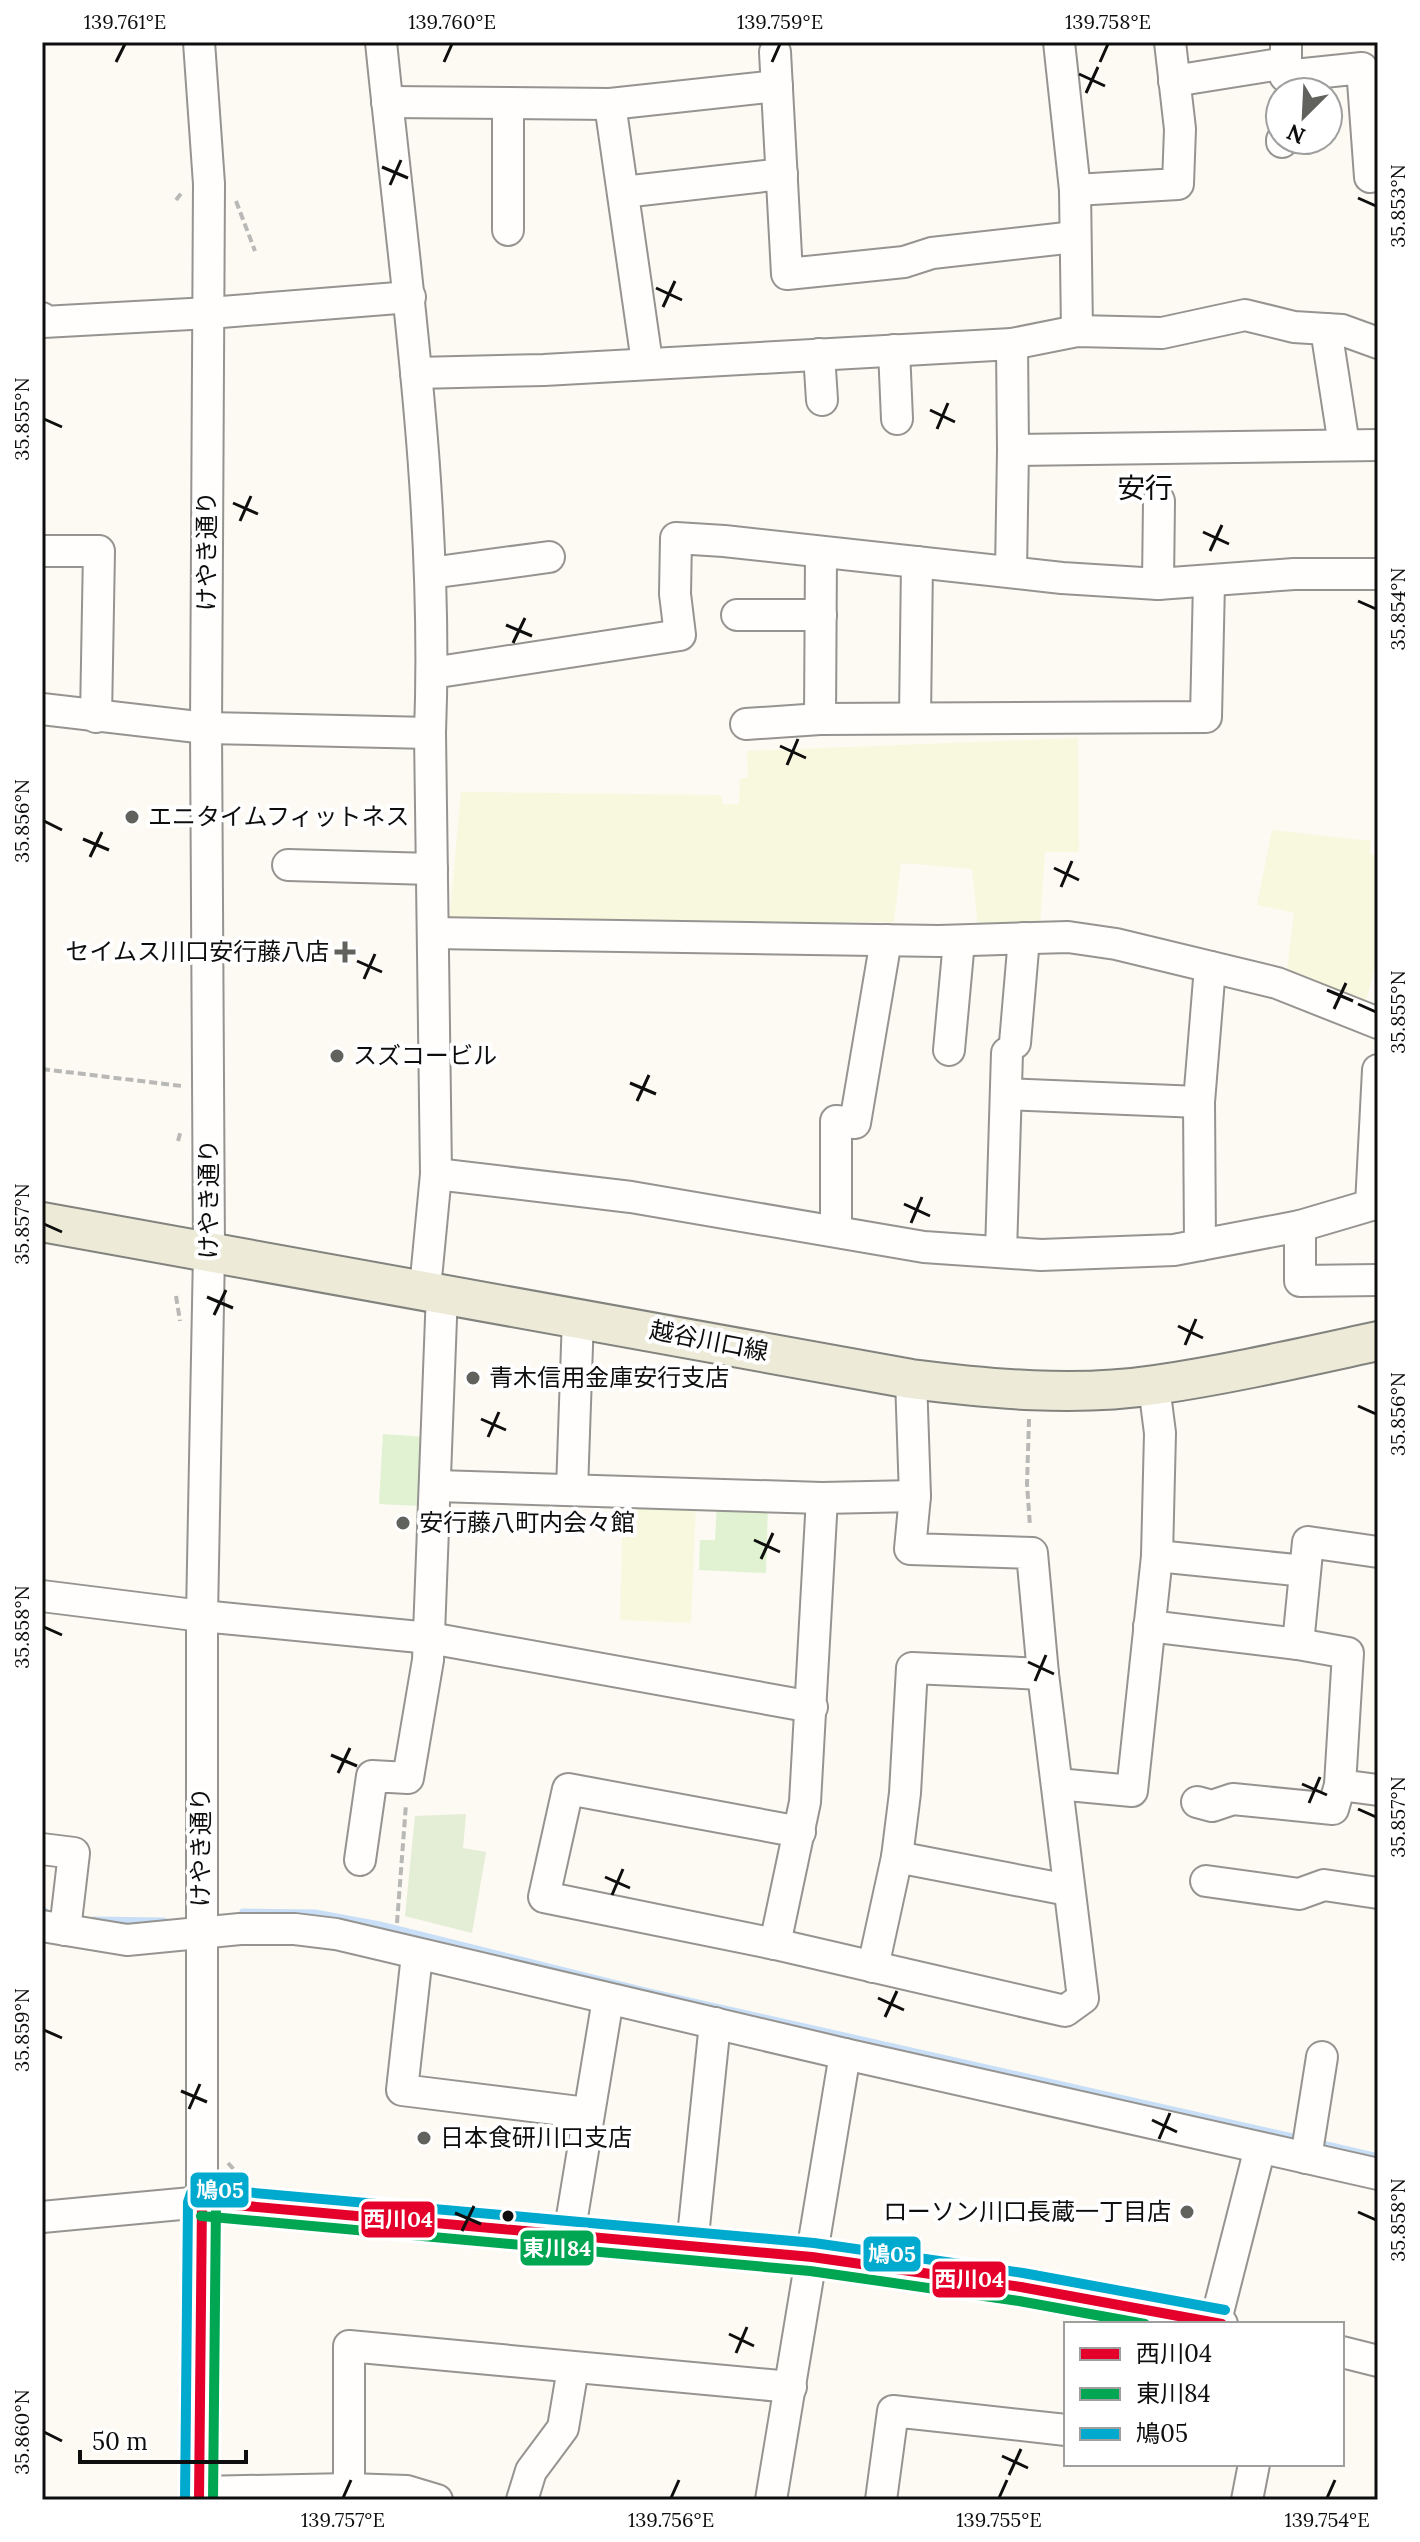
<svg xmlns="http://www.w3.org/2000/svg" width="1420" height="2542" viewBox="0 0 1420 2542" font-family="Lora,'Noto Sans JP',serif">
	<rect width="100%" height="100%" fill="#fcfaf2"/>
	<g fill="#f8f8de">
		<path d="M1078,738l1,114h-34l-5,73 -62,3 -6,-59 -71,-6 -7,59 -445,2 12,-132 260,3 2,9h16l1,-25 8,-2 -1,-26z"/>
		<path d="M1272,830l99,11 -1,13 8,3v100l-14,50 -78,-29 8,-65 -37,-8z"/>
		<path d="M623,1502l73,3 -5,118 -71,-3z"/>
	</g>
	<g fill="#e0f2d1">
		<path d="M383,1434l42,3 -4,69 -42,-2z"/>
		<path d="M717,1504l51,2 -2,67 -67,-3 1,-30h15z"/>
	</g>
	<path fill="#e4edd5" d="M466,1814l-3,34 23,4 -14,81 -67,-17 10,-100z"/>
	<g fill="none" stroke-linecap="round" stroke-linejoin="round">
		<g stroke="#c8dff7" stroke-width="7">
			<path d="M42,1910l3,1"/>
			<path d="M243,1912l72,1 65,12 269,67 653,147"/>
			<path d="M94,1920l70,1"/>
			<path d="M1314,2142l64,15"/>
		</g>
		<defs>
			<g id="minor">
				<path d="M381,42c23,229 58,460 49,691l6,441 -11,115"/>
				<path d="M1059,42l16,148 2,141"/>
				<path d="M775,52l12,222 117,-12 28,-9 143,-16"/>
				<path d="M1285,76l77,-8 8,109"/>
				<path d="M1174,81l112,-18v-21"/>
				<path d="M387,102l223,2 167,-18"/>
				<path d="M610,104l37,258"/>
				<path d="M1282,142v-2"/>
				<path d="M1075,190l103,-6 2,-55 -10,-87"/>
				<path d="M623,192l159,-18"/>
				<path d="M508,230v-127"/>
				<path d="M42,318l1,4 166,-9 201,-16"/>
				<path d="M1326,329l18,116"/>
				<path d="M1012,344l1,106 365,-5"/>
				<path d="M894,350l3,69"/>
				<path d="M819,354l3,46"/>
				<path d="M416,373l128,-3 468,-26 65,-13 85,2 83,-18 49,12 48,3 36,13"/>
				<path d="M42,551h57l-3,166"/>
				<path d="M1011,571l2,-121"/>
				<path d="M430,573l119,-16"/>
				<path d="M1158,584l1,-83"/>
				<path d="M737,615h84"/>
				<path d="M432,673l248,-38 -5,-41 1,-56 48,3 338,37 96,6 136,-10h84"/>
				<path d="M42,709l164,19 224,5"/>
				<path d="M915,718l2,-156"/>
				<path d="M820,719l1,-166"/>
				<path d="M746,724l74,-5 386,-2 3,-135"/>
				<path d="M288,865l144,4"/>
				<path d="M433,933l506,8 129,-4 48,7 161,39 101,40"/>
				<path d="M1015,1043l9,-105"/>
				<path d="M949,1050l10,-109"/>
				<path d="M1006,1094l193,8"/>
				<path d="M436,1174l195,23 293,50 117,8 133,-5 126,-24v55l78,-1"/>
				<path d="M1371,1205l7,-135"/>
				<path d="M1300,1226l78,-23"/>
				<path d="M836,1231v-110l19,2 31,-183"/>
				<path d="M1200,1245l-1,-143 11,-135"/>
				<path d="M1001,1252l6,-199"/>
				<path d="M437,1486l385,12"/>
				<path d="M572,1490l6,-173"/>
				<path d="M1157,1556l148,15"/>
				<path d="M42,1596l160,20 228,22 382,69"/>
				<path d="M1149,1626l149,18 50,9 -8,132 38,5"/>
				<path d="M1298,1644l10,-102 70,10"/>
				<path d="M1057,1784l75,7 25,-235 3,-123 -6,-47"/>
				<path d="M1197,1802l15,4 21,-7 100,10 7,-24"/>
				<path d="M800,1832l-232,-43 -24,108 231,47 290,67 18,-13 -40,-324 -11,-121 -122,-4 5,-53 -4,-117"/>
				<path d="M42,1849l32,4 -9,77"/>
				<path d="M897,1857l171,33"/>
				<path d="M360,1860l12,-84 36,2 20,-118 14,-368"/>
				<path d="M1206,1881l93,13 25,-9 54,8"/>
				<path d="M42,1926l85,14 113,-11h55l41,5 509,120 533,120"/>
				<path d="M775,1944l30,-142 17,-304 93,-2"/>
				<path d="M417,1955l-15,135 185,23"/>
				<path d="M873,1967l24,-110 8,-64 7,-125 131,6"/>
				<path d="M1306,2158l16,-101"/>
				<path d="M42,2217l160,-15 367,33 243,22 117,16 180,29 113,22"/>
				<path d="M569,2235l39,-236"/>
				<path d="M692,2246l23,-223"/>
				<path d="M1215,2324l45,-176"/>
				<path d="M1342,2352l36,9"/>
				<path d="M199,2492l150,-3 58,2 30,9"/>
				<path d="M199,2500l3,-298v-586l7,-363 -3,-525 3,-544 -10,-142"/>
				<path d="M349,2500v-154l442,41"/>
				<path d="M522,2500l9,-29 32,-43 10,-60"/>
				<path d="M771,2500l74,-446"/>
				<path d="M881,2500l12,-89 173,19"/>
				<path d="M1247,2500l7,-36"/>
			</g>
			<path id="major" d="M42,1222l869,157c80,10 164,18 244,6 75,-11 149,-28 223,-44"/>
		</defs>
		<use href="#minor" stroke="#959491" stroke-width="34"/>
		<use href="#major" stroke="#82827e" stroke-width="42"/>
		<g stroke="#b8b8b6" stroke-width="4" stroke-dasharray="8 4" stroke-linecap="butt">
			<path d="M176,200l7,-9"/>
			<path d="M236,201l19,50"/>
			<path d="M42,1069l140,17"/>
			<path d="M178,1141l3,-11"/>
			<path d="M176,1296l4,25"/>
			<path d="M1029,1419l-2,65 3,42"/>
			<path d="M397,1923l9,-119"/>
			<path d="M228,2163l9,10"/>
		</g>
		<use href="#minor" stroke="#fffefd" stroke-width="30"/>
		<use href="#major" stroke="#edebd8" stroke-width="38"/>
		<defs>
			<g id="bus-1">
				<path d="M202,2202l610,55 209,30 201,37"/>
				<path d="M199,2500l3,-298"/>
			</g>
			<g id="bus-2">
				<path d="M201,2216l609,55 209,30 126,23"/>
				<path d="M213,2500l3,-298"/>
			</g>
			<path id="bus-3" d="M185,2500l3,-298 3,-9 8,-5 615,55 209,30 202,37"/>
		</defs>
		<use href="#bus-1" stroke="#fff" stroke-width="16"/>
		<use href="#bus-2" stroke="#fff" stroke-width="16"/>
		<use href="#bus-3" stroke="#fff" stroke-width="16"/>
		<use href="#bus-1" stroke="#e4002b" stroke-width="10"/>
		<use href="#bus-2" stroke="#00a651" stroke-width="10"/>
		<use href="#bus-3" stroke="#00a9ce" stroke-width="10"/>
	</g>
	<path fill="none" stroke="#0e0e0e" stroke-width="3" d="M116,62l9,-18M444,62l8,-18M772,62l8,-18M1100,62l8,-18M1079,74l26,12M1086,93l12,-26M382,167l26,11M390,185l11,-25M1358,198l18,8M656,288l26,12M663,307l12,-26M930,410l25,12M44,419l18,8M937,429l11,-26M233,503l25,11M240,521l11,-25M1203,532l26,12M1210,551l12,-26M1358,601l18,8M506,625l26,11M513,643l12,-25M780,746l26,12M787,765l11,-26M44,821l18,9M83,839l26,11M90,857l12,-25M1054,868l25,12M1061,887l11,-26M357,961l25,11M364,979l11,-25M1327,990l26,11M1358,1004l18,8M1334,1009l12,-26M630,1083l26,11M637,1101l12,-26M904,1204l26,12M911,1223l11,-26M44,1224l18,8M207,1297l26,11M214,1315l12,-25M1178,1326l25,12M1185,1345l11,-26M1358,1406l18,8M481,1419l25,11M488,1437l11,-25M754,1540l26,12M761,1559l12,-26M44,1627l18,8M1028,1662l26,12M1035,1681l11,-26M331,1755l26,11M338,1773l12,-25M1302,1784l25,11M1309,1803l11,-26M1358,1809l18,8M605,1877l25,11M612,1895l11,-26M878,1998l26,12M885,2017l12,-26M44,2030l18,8M181,2091l26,11M189,2109l11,-25M1152,2120l25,12M1159,2139l11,-26M1358,2212l18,8M455,2213l26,11M462,2231l12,-25M729,2334l25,12M736,2353l11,-26M44,2432l18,9M1002,2456l26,12M1009,2475l12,-26M343,2498l8,-18M671,2498l8,-18M999,2498l8,-18M1327,2498l8,-18"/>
	<g fill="#61615e" stroke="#fff" stroke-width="3">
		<circle cx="132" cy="817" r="8"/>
		<path d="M341 940h8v8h8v8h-8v8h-8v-8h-8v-8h8z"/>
		<circle cx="337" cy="1056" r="8"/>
		<circle cx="473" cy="1378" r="8"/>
		<circle cx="403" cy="1523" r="8"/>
		<circle cx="424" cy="2138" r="8"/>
		<circle cx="1187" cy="2212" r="8"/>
	</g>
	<circle fill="#0e0e0e" stroke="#fff" stroke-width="3" cx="508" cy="2216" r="7"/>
	<g text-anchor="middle" stroke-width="8" stroke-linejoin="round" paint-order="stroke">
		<g font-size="24" fill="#0e0e0e" stroke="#fff">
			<text transform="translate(207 551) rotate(-90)" y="8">けやき通り</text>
			<text transform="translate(209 1199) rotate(-90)" y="8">けやき通り</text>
			<text transform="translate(709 1341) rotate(11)" y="8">越谷川口線</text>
			<text transform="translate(201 1847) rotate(-90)" y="8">けやき通り</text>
		</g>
		<g font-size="24" fill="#0e0e0e" stroke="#fff" text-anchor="start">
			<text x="148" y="825">エニタイムフィットネス</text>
			<text x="329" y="960" text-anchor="end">セイムス川口安行藤八店</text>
			<text x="353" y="1064">スズコービル</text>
			<text x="489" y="1386">青木信用金庫安行支店</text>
			<text x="419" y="1531">安行藤八町内会々館</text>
			<text x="440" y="2146">日本食研川口支店</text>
			<text x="1171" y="2220" text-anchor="end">ローソン川口長蔵一丁目店</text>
		</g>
		<g font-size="28" fill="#0e0e0e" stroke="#fff">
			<text x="1145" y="498">安行</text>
		</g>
	</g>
	<g stroke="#fff" stroke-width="3">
		<rect x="189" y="2171" width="61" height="38" rx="8" fill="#00a9ce"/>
		<rect x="360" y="2200" width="76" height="39" rx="8" fill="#e4002b"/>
		<rect x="519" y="2229" width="76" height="38" rx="8" fill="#00a651"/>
		<rect x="862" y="2235" width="60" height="38" rx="8" fill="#00a9ce"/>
		<rect x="931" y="2260" width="76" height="39" rx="8" fill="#e4002b"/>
	</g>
	<g font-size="22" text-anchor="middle" font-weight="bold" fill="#fff">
		<text x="220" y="2198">鳩05</text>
		<text x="398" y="2227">西川04</text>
		<text x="557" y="2256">東川84</text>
		<text x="892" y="2262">鳩05</text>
		<text x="969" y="2287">西川04</text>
	</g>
	<rect width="1420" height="2542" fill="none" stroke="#ffffff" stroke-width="88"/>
	<rect x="1064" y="2322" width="280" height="144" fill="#ffffff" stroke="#9f9f9f" stroke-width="2"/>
	<rect x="1080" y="2348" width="40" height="12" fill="#e4002b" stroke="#9f9f9f" stroke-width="2"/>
	<text x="1136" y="2362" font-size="24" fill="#0e0e0e">西川04</text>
	<rect x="1080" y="2388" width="40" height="12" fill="#00a651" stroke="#9f9f9f" stroke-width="2"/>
	<text x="1136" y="2402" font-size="24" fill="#0e0e0e">東川84</text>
	<rect x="1080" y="2428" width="40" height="12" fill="#00a9ce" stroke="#9f9f9f" stroke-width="2"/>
	<text x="1136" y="2442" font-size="24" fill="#0e0e0e">鳩05</text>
	<g transform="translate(1304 116) rotate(204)"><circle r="38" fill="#ffffff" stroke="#9f9f9f" stroke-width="2"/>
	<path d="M0-6L14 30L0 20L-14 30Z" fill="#61615e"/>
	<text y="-12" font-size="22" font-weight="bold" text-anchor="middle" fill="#0e0e0e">N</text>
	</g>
	<path d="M80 2450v12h166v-12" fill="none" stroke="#0e0e0e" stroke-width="4"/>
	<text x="92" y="2450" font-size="24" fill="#0e0e0e" stroke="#ffffff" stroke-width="6" paint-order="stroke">50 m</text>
	<rect x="44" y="44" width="1332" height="2454" fill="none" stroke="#0e0e0e" stroke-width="3"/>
	<g font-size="20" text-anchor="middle" fill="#0e0e0e">
		<text x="125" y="29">139.761°E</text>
		<text x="452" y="29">139.760°E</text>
		<text x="780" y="29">139.759°E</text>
		<text x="1108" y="29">139.758°E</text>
		<text transform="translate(1398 206) rotate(-90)" y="7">35.853°N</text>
		<text transform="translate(22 419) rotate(-90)" y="7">35.855°N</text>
		<text transform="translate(1398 609) rotate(-90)" y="7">35.854°N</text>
		<text transform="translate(22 821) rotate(-90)" y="7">35.856°N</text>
		<text transform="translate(1398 1012) rotate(-90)" y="7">35.855°N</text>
		<text transform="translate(22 1224) rotate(-90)" y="7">35.857°N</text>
		<text transform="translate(1398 1414) rotate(-90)" y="7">35.856°N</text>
		<text transform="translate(22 1627) rotate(-90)" y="7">35.858°N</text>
		<text transform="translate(1398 1817) rotate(-90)" y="7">35.857°N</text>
		<text transform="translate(22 2030) rotate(-90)" y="7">35.859°N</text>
		<text transform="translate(1398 2220) rotate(-90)" y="7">35.858°N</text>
		<text transform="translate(22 2432) rotate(-90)" y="7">35.860°N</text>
		<text x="343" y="2527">139.757°E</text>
		<text x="671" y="2527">139.756°E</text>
		<text x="999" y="2527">139.755°E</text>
		<text x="1327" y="2527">139.754°E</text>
	</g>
</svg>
